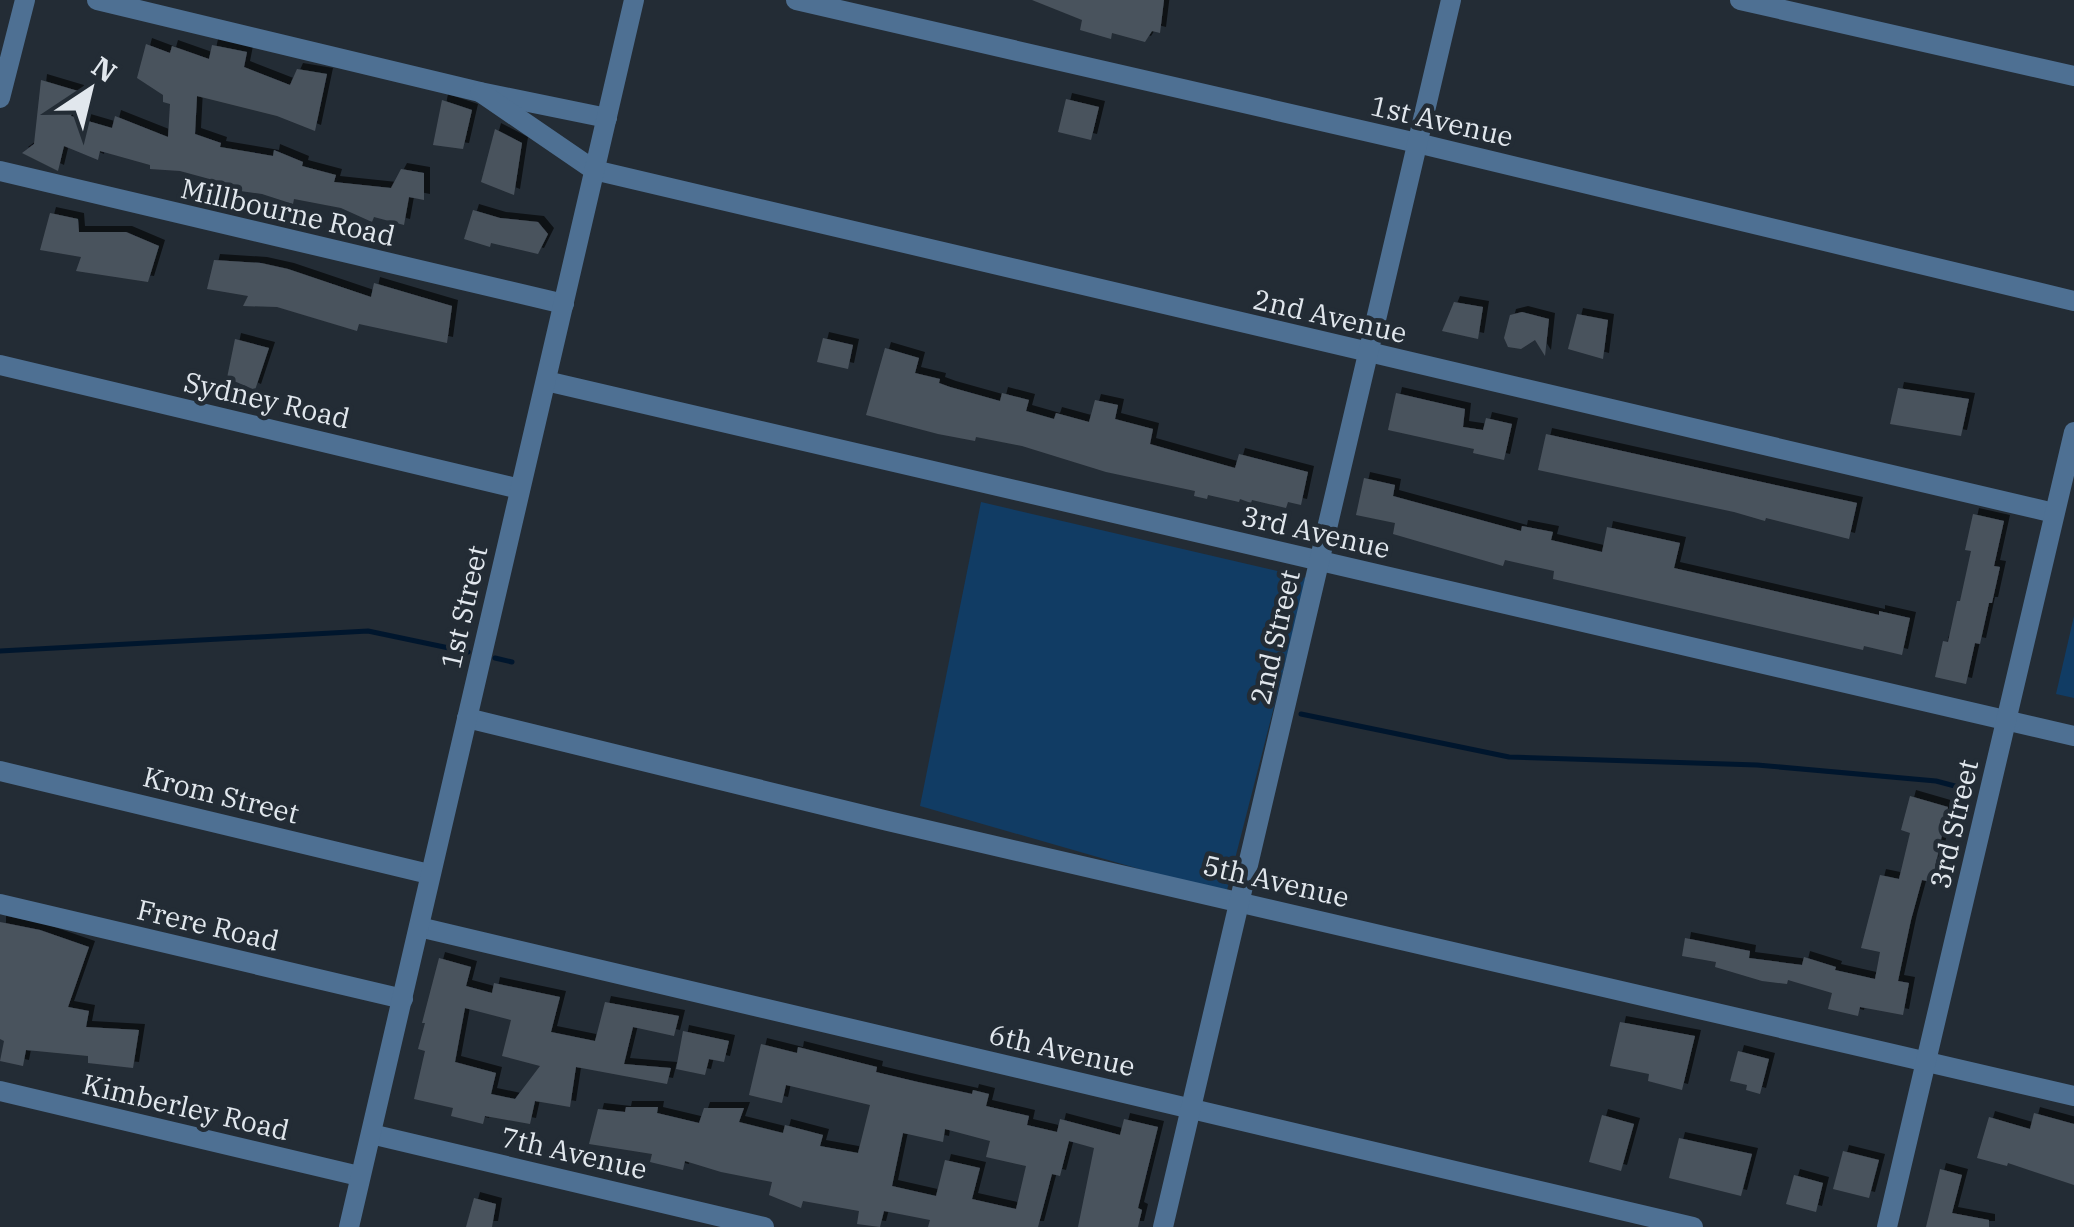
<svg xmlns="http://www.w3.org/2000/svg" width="2074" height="1227" viewBox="0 0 2074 1227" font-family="'IBM Plex Serif',serif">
	<defs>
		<filter id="shadow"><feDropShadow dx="6" dy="-6" stdDeviation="0" flood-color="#0009"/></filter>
	</defs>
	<rect width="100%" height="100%" fill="#232c35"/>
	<g fill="#113c64">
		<path d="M981,502l326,76 -81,316 -306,-88z"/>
		<path d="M2074,616v82l-18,-4z"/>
	</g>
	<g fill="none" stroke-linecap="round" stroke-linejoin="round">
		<g stroke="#00162d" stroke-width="5">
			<path d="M0,651l368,-20 100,21"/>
			<path d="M495,658l17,4"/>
			<path d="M1301,714l208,43 248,8 179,16 34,9"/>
		</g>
	</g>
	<g fill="#4a535d" fill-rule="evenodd" filter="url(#shadow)">
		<path d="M1032,0h132l-4,33 -8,-2 -7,11 -33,-9 -1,6 -31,-9 2,-10z"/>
		<path d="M146,44l24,9 2,-7 37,13 3,-14 35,7 -3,15 46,18 7,-16 30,5 -12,57 -38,-15 -80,-20 -2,38 26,9 -1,4 53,9 1,-6 29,12 -1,4 34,9 -2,7 57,6 10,-19 23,4v27l-15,-3 -5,28 -30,-8 -2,5 -31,-14 -47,-9 -1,5 -31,-10 -35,-5 1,-5 -48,-13 -30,-2v-4l-50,-14 -2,9 -34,-14 -6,25 -36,-18 12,-9 7,-64 37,11 -7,25 41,12 3,-12 53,21 2,-33 -7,-2v-7l-26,-17z"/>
		<path d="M1066,99l33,8 -8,33 -33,-8z"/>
		<path d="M442,100l30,10 -9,39 -30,-4z"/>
		<path d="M495,129l27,14 -8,52 -33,-13z"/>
		<path d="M473,210l27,8 38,4 10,12 -10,20 -47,-11 -1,4 -26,-8z"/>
		<path d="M50,213l28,6 1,13h47l33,14 -11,36 -72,-11 5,-14 -41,-7z"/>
		<path d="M214,260l47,3 27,6 83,28 3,-14 78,23 -5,37 -88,-19 -2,7 -80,-24 -34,-1 5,-10 -41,-7z"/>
		<path d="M1454,302l29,5 -5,32 -36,-8z"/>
		<path d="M1522,312l27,7 -4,37 -10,-16 -14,9 -13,-2 -4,-9 6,-23z"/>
		<path d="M1577,314l31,6 -5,39 -35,-10z"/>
		<path d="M823,338l30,7 -5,24 -31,-7z"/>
		<path d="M235,339l34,9 -14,42 -28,-12z"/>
		<path d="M885,348l34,10 -4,15 25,6 -1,4 11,4 50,14 2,-8 27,7 -3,11 28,8 2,-6 33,9 6,-22 23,5 -3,14 38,10 -3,15 85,24 4,-14 69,18 -7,33 -13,-3 -2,6 -34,-8 -1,3 -11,-4 -1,3 -31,-7 -1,4 -13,-3 1,-5 -89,-19 -84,-26 -46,-9 -1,4 -37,-7 -72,-19z"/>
		<path d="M1898,388l71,11 -8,37 -71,-12z"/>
		<path d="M1396,393l69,16 -2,18 20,3 3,-12 26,6 -8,36 -31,-7 1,-4 -86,-19z"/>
		<path d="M1546,434l311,69 -8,36 -83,-21 -1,3 -31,-9 -196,-42z"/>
		<path d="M1364,478l31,7 -2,11 128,35 1,-5 31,6 -2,8 51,12 5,-25 73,16 -6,25 205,47v-4l31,7 -8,37 -38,-9 -1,4 -310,-71 1,-8 -49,-11 -2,6 -110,-32 2,-11 -39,-8z"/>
		<path d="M1973,514l31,7 -10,45 6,1 -8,36h-3l-9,41 -5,-1 -9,41 -31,-7 8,-36 5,1 9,-41h3l11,-50 -6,-1z"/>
		<path d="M1910,796l38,11 -16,75 -10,-2 -11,40 -13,61 11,2 -6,32 -43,-8 -2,9 -30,-7 4,-16 -44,-13 -1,4 -25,-3 -47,-14 1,-5 -34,-6 3,-18 65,13 -1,7 53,7 2,-8 32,10 -1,3 40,9 5,-27 -19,-4 19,-73 19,4 11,-46 -9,-3z"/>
		<path d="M0,922l40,8 49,17 -21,60 21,4 -3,16 53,3 -6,38 -45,-5v-7l-62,-6 -3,16 -23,-5 4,-20 -4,-2z"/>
		<path d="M439,958l32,9 -5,19 26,7 2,-10 66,14 -9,35 44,9 10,-39 74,14 -5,20 -41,-9 -9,37 47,4 -4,16 -91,-17 -6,40 -35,-6 -5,23 -45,-8 -2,8 -32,-8 2,-8 -39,-9 11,-48 -7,-2 7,-26h-3zM465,1008l46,12 -9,36 38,10 -25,33 -24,-5 5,-21 -41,-11z"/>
		<path d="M1620,1022l75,14 -13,54 -34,-9 1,-7 -39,-8z"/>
		<path d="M683,1031l46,10 -5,21 -15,-3 -4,16 -29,-6z"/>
		<path d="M761,1044l36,9 1,-6 79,20 -1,5 42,10 54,12 1,-4 16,4 -3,12 43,10 -2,9 30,7 3,-13 60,16 4,-16 34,8 -20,81 4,2 -4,17h-60l16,-79 -25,-7 -9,35 -8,-2 -14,53h-110l2,-7 -46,-9 -4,16 -23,-3 2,-13 -56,-10 -2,7 -32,-13 3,-13 -51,-10 -36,-11 -2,9 -33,-8 2,-8 -63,-10 9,-35 27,3 1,-5h32l-1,6 42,10 5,-15h40l-5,14 44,11 2,-8 38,10 -3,11 38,7 12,-48 -84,-20 -4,18 -33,-8zM945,1129l45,12 -4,16 40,9 -10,43 -44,-10 8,-31 -35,-8 -9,36 -44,-10 11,-53 40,9z"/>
		<path d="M1738,1051l31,8 -9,35 -14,-4 1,-5 -17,-4z"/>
		<path d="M2034,1113l40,11v61l-66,-22 -1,3 -30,-8 12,-41 41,12z"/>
		<path d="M1602,1115l32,9 -13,47 -32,-9z"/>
		<path d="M1679,1138l73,16 -11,42 -72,-18z"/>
		<path d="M1843,1151l36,9 -10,38 -36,-9z"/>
		<path d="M1940,1169l22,6 -10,38 37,7v7h-63z"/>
		<path d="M1794,1175l29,8 -7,29 -30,-8z"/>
		<path d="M474,1198l22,6 -4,23h-26z"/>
	</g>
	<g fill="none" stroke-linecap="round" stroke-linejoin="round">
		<g stroke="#4e7093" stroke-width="20">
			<path d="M97,0l383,92 127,26"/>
			<path d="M796,0l621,143 657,158"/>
			<path d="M480,92l114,78 1460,343"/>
			<path d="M0,98l25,-98"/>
			<path d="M0,171l564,133"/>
			<path d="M0,365l520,124"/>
			<path d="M546,381l1528,355"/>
			<path d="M467,718l421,103 1186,275"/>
			<path d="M0,771l429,103"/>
			<path d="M0,904l403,95"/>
			<path d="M419,927l1274,300"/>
			<path d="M0,1091l359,85"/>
			<path d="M371,1134l393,93"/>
			<path d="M349,1227l285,-1227"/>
			<path d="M1163,1227l288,-1227"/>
			<path d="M1887,1227l187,-795"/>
		</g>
		<path stroke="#4e7093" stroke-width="20" d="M1740,0l334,76"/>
	</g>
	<g text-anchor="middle" stroke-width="9" stroke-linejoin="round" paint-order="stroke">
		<g font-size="28" fill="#e1e7ed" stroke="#232c35">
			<text transform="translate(1442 121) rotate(13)" y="10">1st Avenue</text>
			<text transform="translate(288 212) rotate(13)" y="10">Millbourne Road</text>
			<text transform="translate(1330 316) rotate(13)" y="10">2nd Avenue</text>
			<text transform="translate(267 400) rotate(13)" y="10">Sydney Road</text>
			<text transform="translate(1316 532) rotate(13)" y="10">3rd Avenue</text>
			<text transform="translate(464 607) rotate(-77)" y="10">1st Street</text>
			<text transform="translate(1275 637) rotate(-77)" y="10">2nd Street</text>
			<text transform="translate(221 795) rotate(14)" y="10">Krom Street</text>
			<text transform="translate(1954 824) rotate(-77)" y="10">3rd Street</text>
			<text transform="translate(1276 881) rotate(13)" y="10">5th Avenue</text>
			<text transform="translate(208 925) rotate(13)" y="10">Frere Road</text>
			<text transform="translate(1062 1050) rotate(13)" y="10">6th Avenue</text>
			<text transform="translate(186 1107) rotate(13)" y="10">Kimberley Road</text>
			<text transform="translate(574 1153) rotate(13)" y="10">7th Avenue</text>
		</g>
	</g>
	<g transform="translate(90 90) rotate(35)" stroke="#232c35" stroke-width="8" paint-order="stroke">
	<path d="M0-8L18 38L0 25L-18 38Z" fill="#e1e7ed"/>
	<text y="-15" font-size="28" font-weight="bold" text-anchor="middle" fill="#e1e7ed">N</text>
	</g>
</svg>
